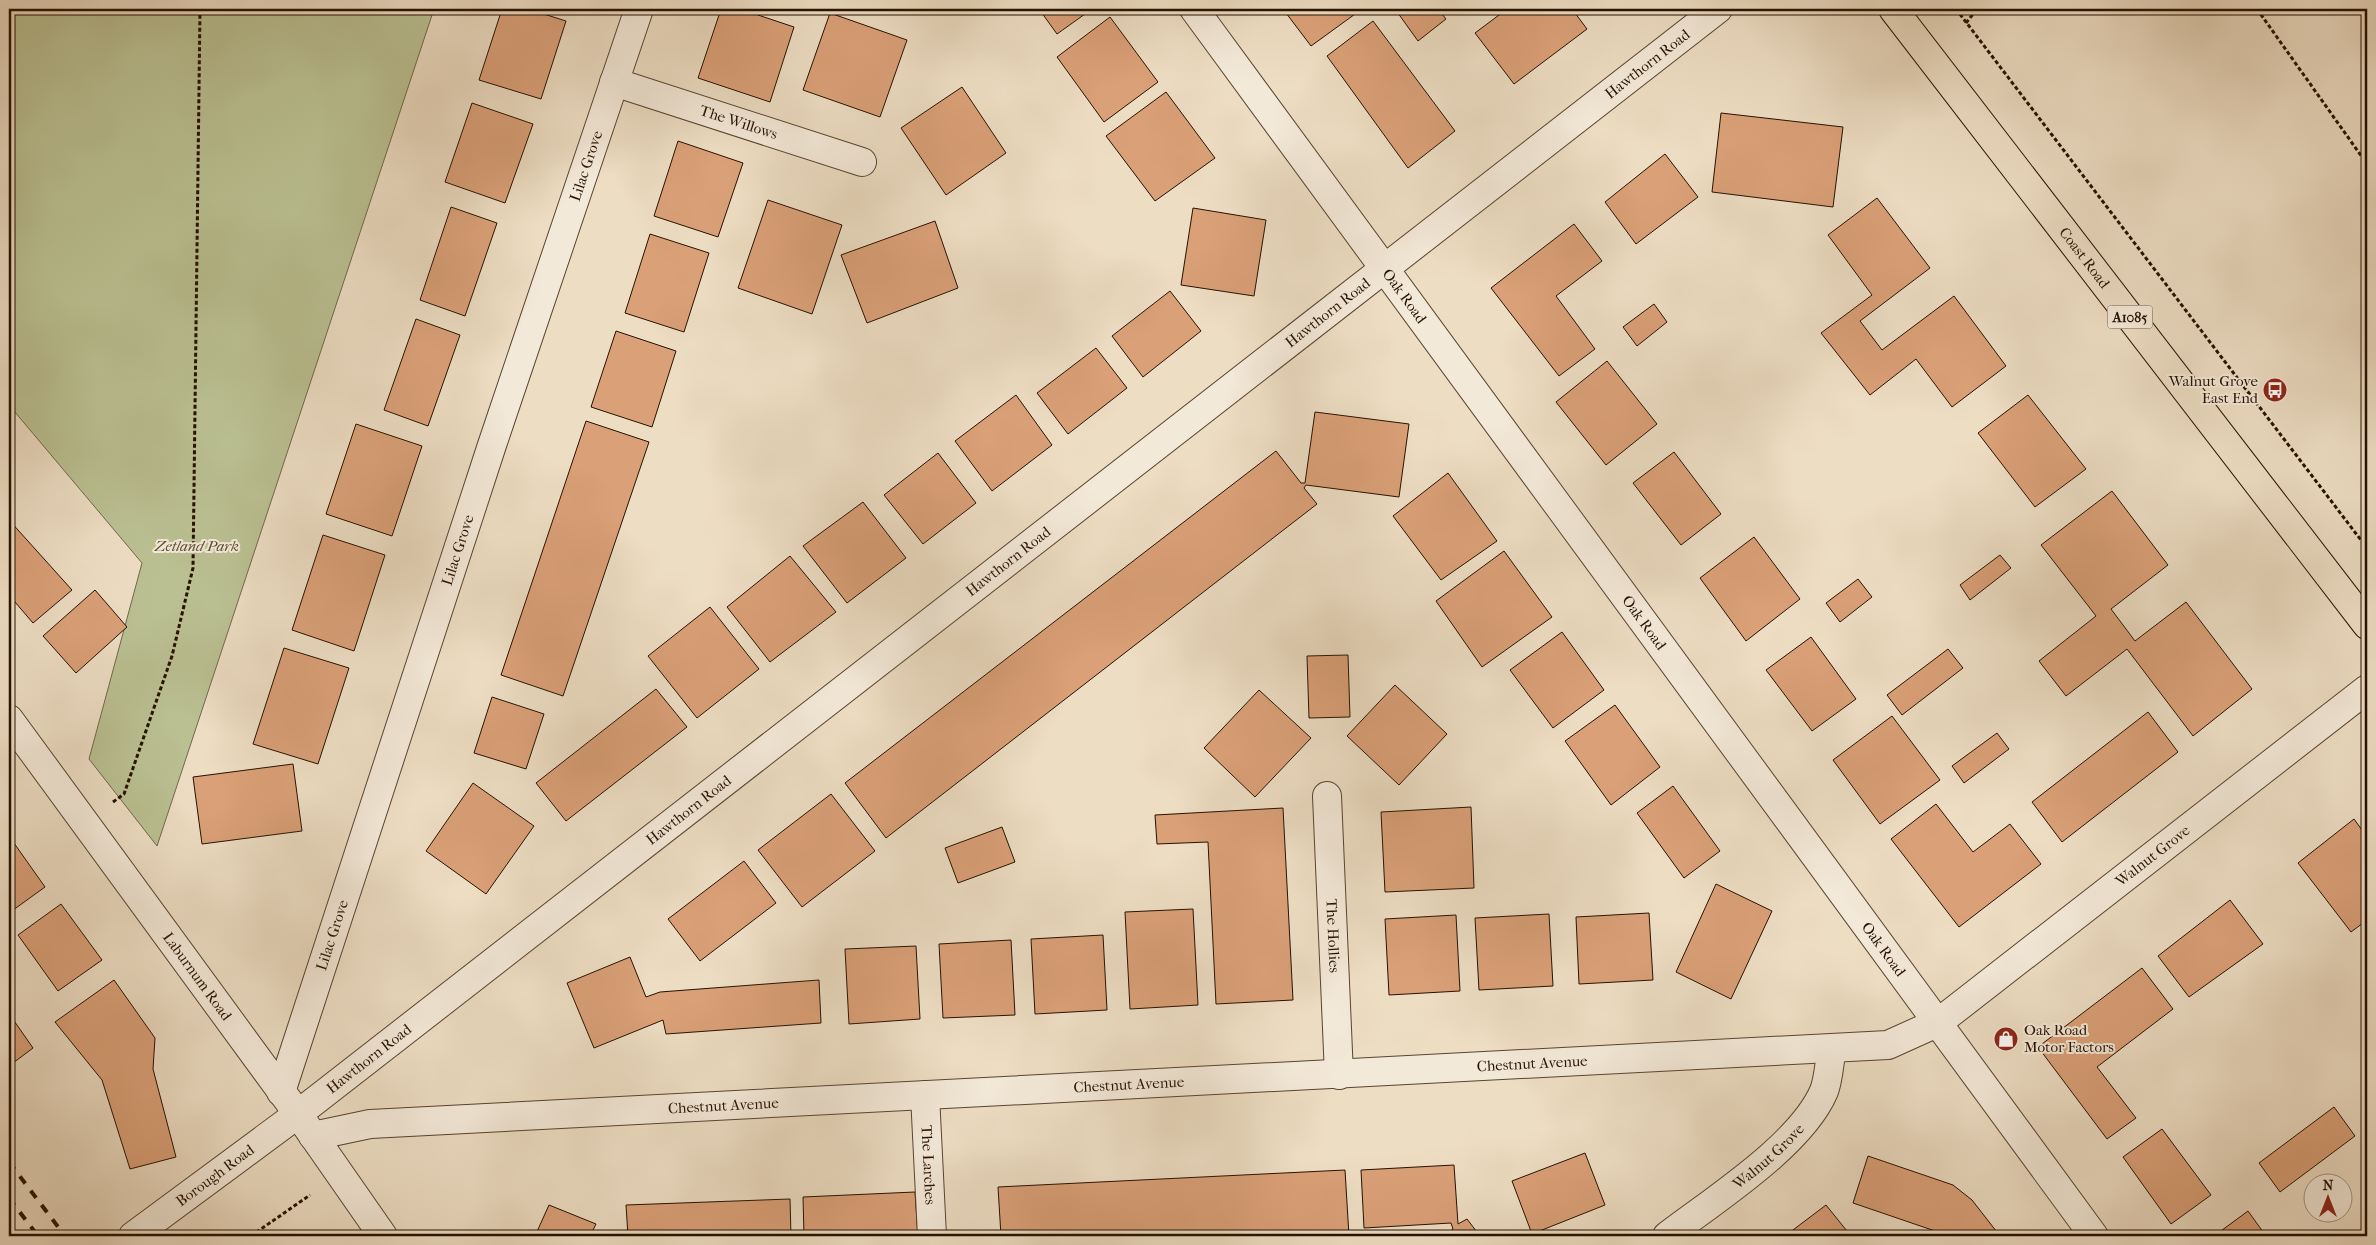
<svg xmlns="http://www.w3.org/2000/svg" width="2376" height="1245" viewBox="0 0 2376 1245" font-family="'IM FELL French Canon',serif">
	<rect width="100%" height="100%" fill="#edddc3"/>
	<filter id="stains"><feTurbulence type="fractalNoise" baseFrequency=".004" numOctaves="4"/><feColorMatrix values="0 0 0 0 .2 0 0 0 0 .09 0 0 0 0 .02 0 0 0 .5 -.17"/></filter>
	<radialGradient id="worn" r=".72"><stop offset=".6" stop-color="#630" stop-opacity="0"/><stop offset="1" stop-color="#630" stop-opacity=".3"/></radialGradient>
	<path fill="#bac092" stroke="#706849" d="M9,9h425l-277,837 -68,-87 53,-196 -133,-158z"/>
	<g fill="#daa078" stroke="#261100">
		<path d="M502,9h26l38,12 -25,78 -62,-19z"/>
		<path d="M721,9h19l54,18 -24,75 -72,-24z"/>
		<path d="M1039,9h53l-35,25z"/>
		<path d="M1283,9h79l-51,37z"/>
		<path d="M1395,9h43l8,10 -28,22z"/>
		<path d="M1507,9h65l15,20 -73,55 -39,-51z"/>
		<path d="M830,13l77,27 -27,77 -77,-27z"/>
		<path d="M1110,17l48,65 -54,40 -47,-65z"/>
		<path d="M1373,21l82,110 -47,37 -81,-112z"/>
		<path d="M962,87l44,66 -60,42 -45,-67z"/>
		<path d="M1166,92l49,66 -60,43 -49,-65z"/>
		<path d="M472,103l61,21 -28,79 -60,-21z"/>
		<path d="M1721,113l122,14 -10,80 -121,-15z"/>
		<path d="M678,141l65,22 -25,74 -64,-21z"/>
		<path d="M1665,154l33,43 -62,47 -31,-42z"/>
		<path d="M1877,198l53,70 -70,53 22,29 72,-54 52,70 -54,41 -36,-48 -46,36 -49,-62 51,-38 -44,-60z"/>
		<path d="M768,200l74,25 -30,89 -74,-26z"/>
		<path d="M451,207l46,16 -32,93 -45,-16z"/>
		<path d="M1193,208l73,12 -12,76 -73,-11z"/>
		<path d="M935,221l23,67 -91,35 -26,-68z"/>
		<path d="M1574,224l28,37 -46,35 39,53 -36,27 -68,-88z"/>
		<path d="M650,234l59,19 -25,79 -59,-19z"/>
		<path d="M1170,291l31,40 -58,46 -31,-41z"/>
		<path d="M1654,304l13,18 -30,24 -14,-19z"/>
		<path d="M416,319l44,16 -32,91 -44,-16z"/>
		<path d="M616,331l60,20 -24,76 -61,-20z"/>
		<path d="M1096,348l31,40 -59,46 -31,-41z"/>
		<path d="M1607,361l50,63 -51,41 -50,-63z"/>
		<path d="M1016,395l36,50 -60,46 -37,-50z"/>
		<path d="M2028,395l58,74 -51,38 -57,-74z"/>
		<path d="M1315,412l94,12 -10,73 -93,-12 -2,3 13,16 -431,334 -41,-55 431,-332 25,32h4z"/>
		<path d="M586,421l63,21 -86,254 -62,-21z"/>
		<path d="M356,424l66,22 -30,90 -66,-22z"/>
		<path d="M1674,452l47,62 -40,31 -48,-62z"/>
		<path d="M938,453l38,50 -53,41 -39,-49z"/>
		<path d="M1448,473l49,68 -56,39 -48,-64z"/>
		<path d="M2112,491l56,74 -57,44 24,32 51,-39 66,87 -59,47 -66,-87 -61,47 -27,-35 57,-45 -55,-71z"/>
		<path d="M863,502l43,56 -59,45 -44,-57z"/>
		<path d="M9,520l63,70 -39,33 -24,-28z"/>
		<path d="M323,535l62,20 -31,96 -62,-21z"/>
		<path d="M1754,537l46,62 -54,42 -46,-63z"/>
		<path d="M1504,551l48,66 -70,50 -46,-66z"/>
		<path d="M2000,555l11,13 -41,32 -10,-15z"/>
		<path d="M790,556l46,56 -66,50 -43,-55z"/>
		<path d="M1858,579l14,18 -32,25 -14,-19z"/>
		<path d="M95,590l32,37 -51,46 -33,-37z"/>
		<path d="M710,607l49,62 -62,49 -49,-62z"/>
		<path d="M1562,632l42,58 -51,38 -43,-58z"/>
		<path d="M1811,637l45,62 -44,32 -46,-61z"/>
		<path d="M284,648l65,20 -31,96 -65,-20z"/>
		<path d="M1948,649l15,19 -61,47 -15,-20z"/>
		<path d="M1348,655l2,62 -41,1 -2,-62z"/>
		<path d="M1395,685l52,49 -48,51 -52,-49z"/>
		<path d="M656,689l31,38 -121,94 -30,-38z"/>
		<path d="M1259,690l52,48 -56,59 -51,-49z"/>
		<path d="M492,697l52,17 -18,55 -52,-16z"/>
		<path d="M1615,705l45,62 -49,38 -46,-64z"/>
		<path d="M2148,712l30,40 -116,90 -30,-40z"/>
		<path d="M1892,716l48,64 -60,44 -47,-64z"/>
		<path d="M1997,733l12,16 -45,34 -12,-17z"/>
		<path d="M293,764l9,67 -100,13 -9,-67z"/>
		<path d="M473,783l61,43 -48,68 -60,-43z"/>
		<path d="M1673,786l47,65 -36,27 -47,-65z"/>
		<path d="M831,794l44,57 -73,56 -44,-57z"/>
		<path d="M1936,804l37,48 37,-28 31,40 -82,63 -68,-88z"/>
		<path d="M1471,807l3,81 -89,4 -4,-80z"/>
		<path d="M1283,808l10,192 -77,4 -8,-162 -51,2 -2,-29z"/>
		<path d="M2354,819l13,18v83l-16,12 -53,-69z"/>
		<path d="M1002,827l13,35 -57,21 -13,-35z"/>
		<path d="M9,836l36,51 -36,26z"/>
		<path d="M744,861l32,42 -76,58 -32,-42z"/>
		<path d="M1716,884l56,27 -41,88 -55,-27z"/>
		<path d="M2230,900l33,44 -74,53 -31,-41z"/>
		<path d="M61,904l41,56 -44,31 -40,-56z"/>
		<path d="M1193,909l5,96 -68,4 -5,-97z"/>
		<path d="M1649,913l4,67 -74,4 -3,-67z"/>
		<path d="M1549,914l4,72 -74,4 -4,-72z"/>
		<path d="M1456,915l4,76 -71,4 -4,-76z"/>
		<path d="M1103,935l4,75 -72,4 -4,-75z"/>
		<path d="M1011,940l4,75 -72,3 -4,-74z"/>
		<path d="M916,946l4,73 -71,5 -4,-75z"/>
		<path d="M630,957l16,40 14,-5 159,-12 2,43 -155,11 -3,-14 -69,28 -27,-65z"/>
		<path d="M2142,968l31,41 -76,58 39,51 -29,21 -69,-92z"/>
		<path d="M114,980l41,58 -2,31 23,88 -46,12 -28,-89 -47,-58z"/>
		<path d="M10,1015l23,33 -24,18v-50z"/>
		<path d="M2334,1107l21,29 -75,56 -21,-29z"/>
		<path d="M2162,1129l49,66 -40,29 -48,-67z"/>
		<path d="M1585,1153l20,52 -73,29 -20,-53z"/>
		<path d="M1868,1156l85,29 19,15 28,36h-62v-4l-85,-29z"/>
		<path d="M1454,1165l4,59 9,-5 13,17h-36l9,-7 -2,-6 -87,5 -3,-58z"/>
		<path d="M1345,1170l4,66h-348l-3,-49z"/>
		<path d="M915,1192l3,44h-114l-1,-39z"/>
		<path d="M790,1199l1,37h-163l-2,-31z"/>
		<path d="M549,1205l47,19 -6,12h-55z"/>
		<path d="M1826,1205l25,31h-66z"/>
		<path d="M2248,1211l18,25h-52z"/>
	</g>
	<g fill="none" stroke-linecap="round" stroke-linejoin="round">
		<defs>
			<g id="minor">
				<path id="s1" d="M1194,9l900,1227"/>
				<path id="s2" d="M614,82l248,80"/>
				<path id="s3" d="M9,719l289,395 85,122"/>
				<path id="s4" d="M1327,796l12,279"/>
				<path id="s5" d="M281,1092l211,-647 147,-436"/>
				<path id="s6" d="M925,1095l7,141"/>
				<path id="s7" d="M313,1136l57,-12 1518,-79 51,-23 428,-333"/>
				<path id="s8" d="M133,1236l165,-122 1420,-1105"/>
				<path id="s9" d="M1667,1236c47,-36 134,-91 157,-145 5,-13 5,-29 8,-42"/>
			</g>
			<g id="major">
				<path id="s10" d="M1893,9l474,616"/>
			</g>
		</defs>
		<use href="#minor" stroke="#584431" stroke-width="30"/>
		<use href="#major" stroke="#261100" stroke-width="30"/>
		<g stroke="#261100" stroke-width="3" stroke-dasharray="4 2.5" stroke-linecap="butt">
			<path d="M1956,9l411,539"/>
			<path d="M2257,9l110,155"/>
			<path d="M1966,23l11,-14"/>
			<path d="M113,802l11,-8 48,-138 21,-88 7,-559"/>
			<path d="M251,1236l59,-41"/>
		</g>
		<use href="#minor" stroke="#f3e9d8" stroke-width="28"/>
		<use href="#major" stroke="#edddc3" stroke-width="28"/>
		<g stroke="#261100" stroke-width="4" stroke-dasharray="9 9" stroke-linecap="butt">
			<path d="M9,1162l56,74"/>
			<path d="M9,1198l29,38"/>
		</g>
	</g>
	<defs>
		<symbol id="bus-disc" viewBox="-11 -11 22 22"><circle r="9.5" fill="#8f2418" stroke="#f3e9d8"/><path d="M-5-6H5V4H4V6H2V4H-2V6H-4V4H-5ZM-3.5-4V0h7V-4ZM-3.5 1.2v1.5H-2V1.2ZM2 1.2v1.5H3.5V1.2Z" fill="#fff"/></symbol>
		<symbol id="shop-disc" viewBox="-11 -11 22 22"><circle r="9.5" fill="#8f2418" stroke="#f3e9d8"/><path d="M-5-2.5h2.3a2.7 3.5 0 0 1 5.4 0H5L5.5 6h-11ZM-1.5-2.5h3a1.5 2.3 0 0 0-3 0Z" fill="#fff"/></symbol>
	</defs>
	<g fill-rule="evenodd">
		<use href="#bus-disc" x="2261" y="376" width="28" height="28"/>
		<use href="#shop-disc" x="1992" y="1025" width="28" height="28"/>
	</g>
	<g text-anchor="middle" stroke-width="4" stroke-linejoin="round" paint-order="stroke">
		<rect fill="#f3e9d8" stroke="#645241" stroke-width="1" x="2107.5" y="305.5" width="45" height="23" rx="4"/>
		<g font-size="14" font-weight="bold" fill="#261100">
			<text x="2130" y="322">A1085</text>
		</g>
		<g font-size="15" fill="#261100" stroke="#f3e9d8">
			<text dy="5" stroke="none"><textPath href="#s8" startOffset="1915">Hawthorn Road</textPath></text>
			<text dy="5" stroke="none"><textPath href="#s2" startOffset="131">The Willows</textPath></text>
			<text dy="5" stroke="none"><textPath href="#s5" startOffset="975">Lilac Grove</textPath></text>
			<text dy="5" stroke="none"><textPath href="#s10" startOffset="314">Coast Road</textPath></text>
			<text dy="5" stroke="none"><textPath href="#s1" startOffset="356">Oak Road</textPath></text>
			<text dy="5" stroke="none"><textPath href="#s8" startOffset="1510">Hawthorn Road</textPath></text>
			<text dy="5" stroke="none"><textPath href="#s5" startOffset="570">Lilac Grove</textPath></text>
			<text dy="5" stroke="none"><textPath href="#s8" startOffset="1105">Hawthorn Road</textPath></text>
			<text dy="5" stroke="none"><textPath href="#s1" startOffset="761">Oak Road</textPath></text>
			<text dy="5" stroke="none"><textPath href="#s8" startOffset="700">Hawthorn Road</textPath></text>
			<text dy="5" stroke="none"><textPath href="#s7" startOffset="1905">Walnut Grove</textPath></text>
			<text dy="5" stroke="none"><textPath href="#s5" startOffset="165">Lilac Grove</textPath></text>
			<text dy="5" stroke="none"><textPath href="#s4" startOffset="140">The Hollies</textPath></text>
			<text dy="5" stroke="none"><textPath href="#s1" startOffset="1166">Oak Road</textPath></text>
			<text dy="5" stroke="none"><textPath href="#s3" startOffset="319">Laburnum Road</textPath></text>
			<text dy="5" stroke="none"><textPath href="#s8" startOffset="295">Hawthorn Road</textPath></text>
			<text dy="5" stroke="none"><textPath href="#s7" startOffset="1222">Chestnut Avenue</textPath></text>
			<text dy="5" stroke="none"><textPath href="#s7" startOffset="818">Chestnut Avenue</textPath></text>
			<text dy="5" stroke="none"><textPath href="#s7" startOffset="412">Chestnut Avenue</textPath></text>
			<text dy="5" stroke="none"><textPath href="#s9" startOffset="129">Walnut Grove</textPath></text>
			<text dy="5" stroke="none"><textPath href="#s6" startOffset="70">The Larches</textPath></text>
			<text dy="5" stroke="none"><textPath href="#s8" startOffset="102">Borough Road</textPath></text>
		</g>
		<g font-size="15" fill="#261100" stroke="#f3e9d8" text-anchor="end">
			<text x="2258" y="386">Walnut Grove<tspan x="2258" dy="17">East End</tspan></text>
			<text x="2024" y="1035" text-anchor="start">Oak Road<tspan x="2024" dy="17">Motor Factors</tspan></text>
		</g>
		<g font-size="15" font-style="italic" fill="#5a4e33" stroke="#f3e9d8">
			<text x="197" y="551">Zetland Park</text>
		</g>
	</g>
	<rect width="2376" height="1245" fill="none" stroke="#edddc3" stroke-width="30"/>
	<rect x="10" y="10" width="2356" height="1225" fill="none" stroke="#261100" stroke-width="2.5"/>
	<rect x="15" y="15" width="2346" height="1215" fill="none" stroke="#261100"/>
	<g transform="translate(2328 1198)"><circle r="24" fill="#f3e9d8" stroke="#a19382"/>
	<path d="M0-4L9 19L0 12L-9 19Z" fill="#8f2418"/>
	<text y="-8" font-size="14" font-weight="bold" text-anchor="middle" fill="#261100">N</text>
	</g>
	<rect width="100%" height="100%" filter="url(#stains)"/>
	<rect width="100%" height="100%" fill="url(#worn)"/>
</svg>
